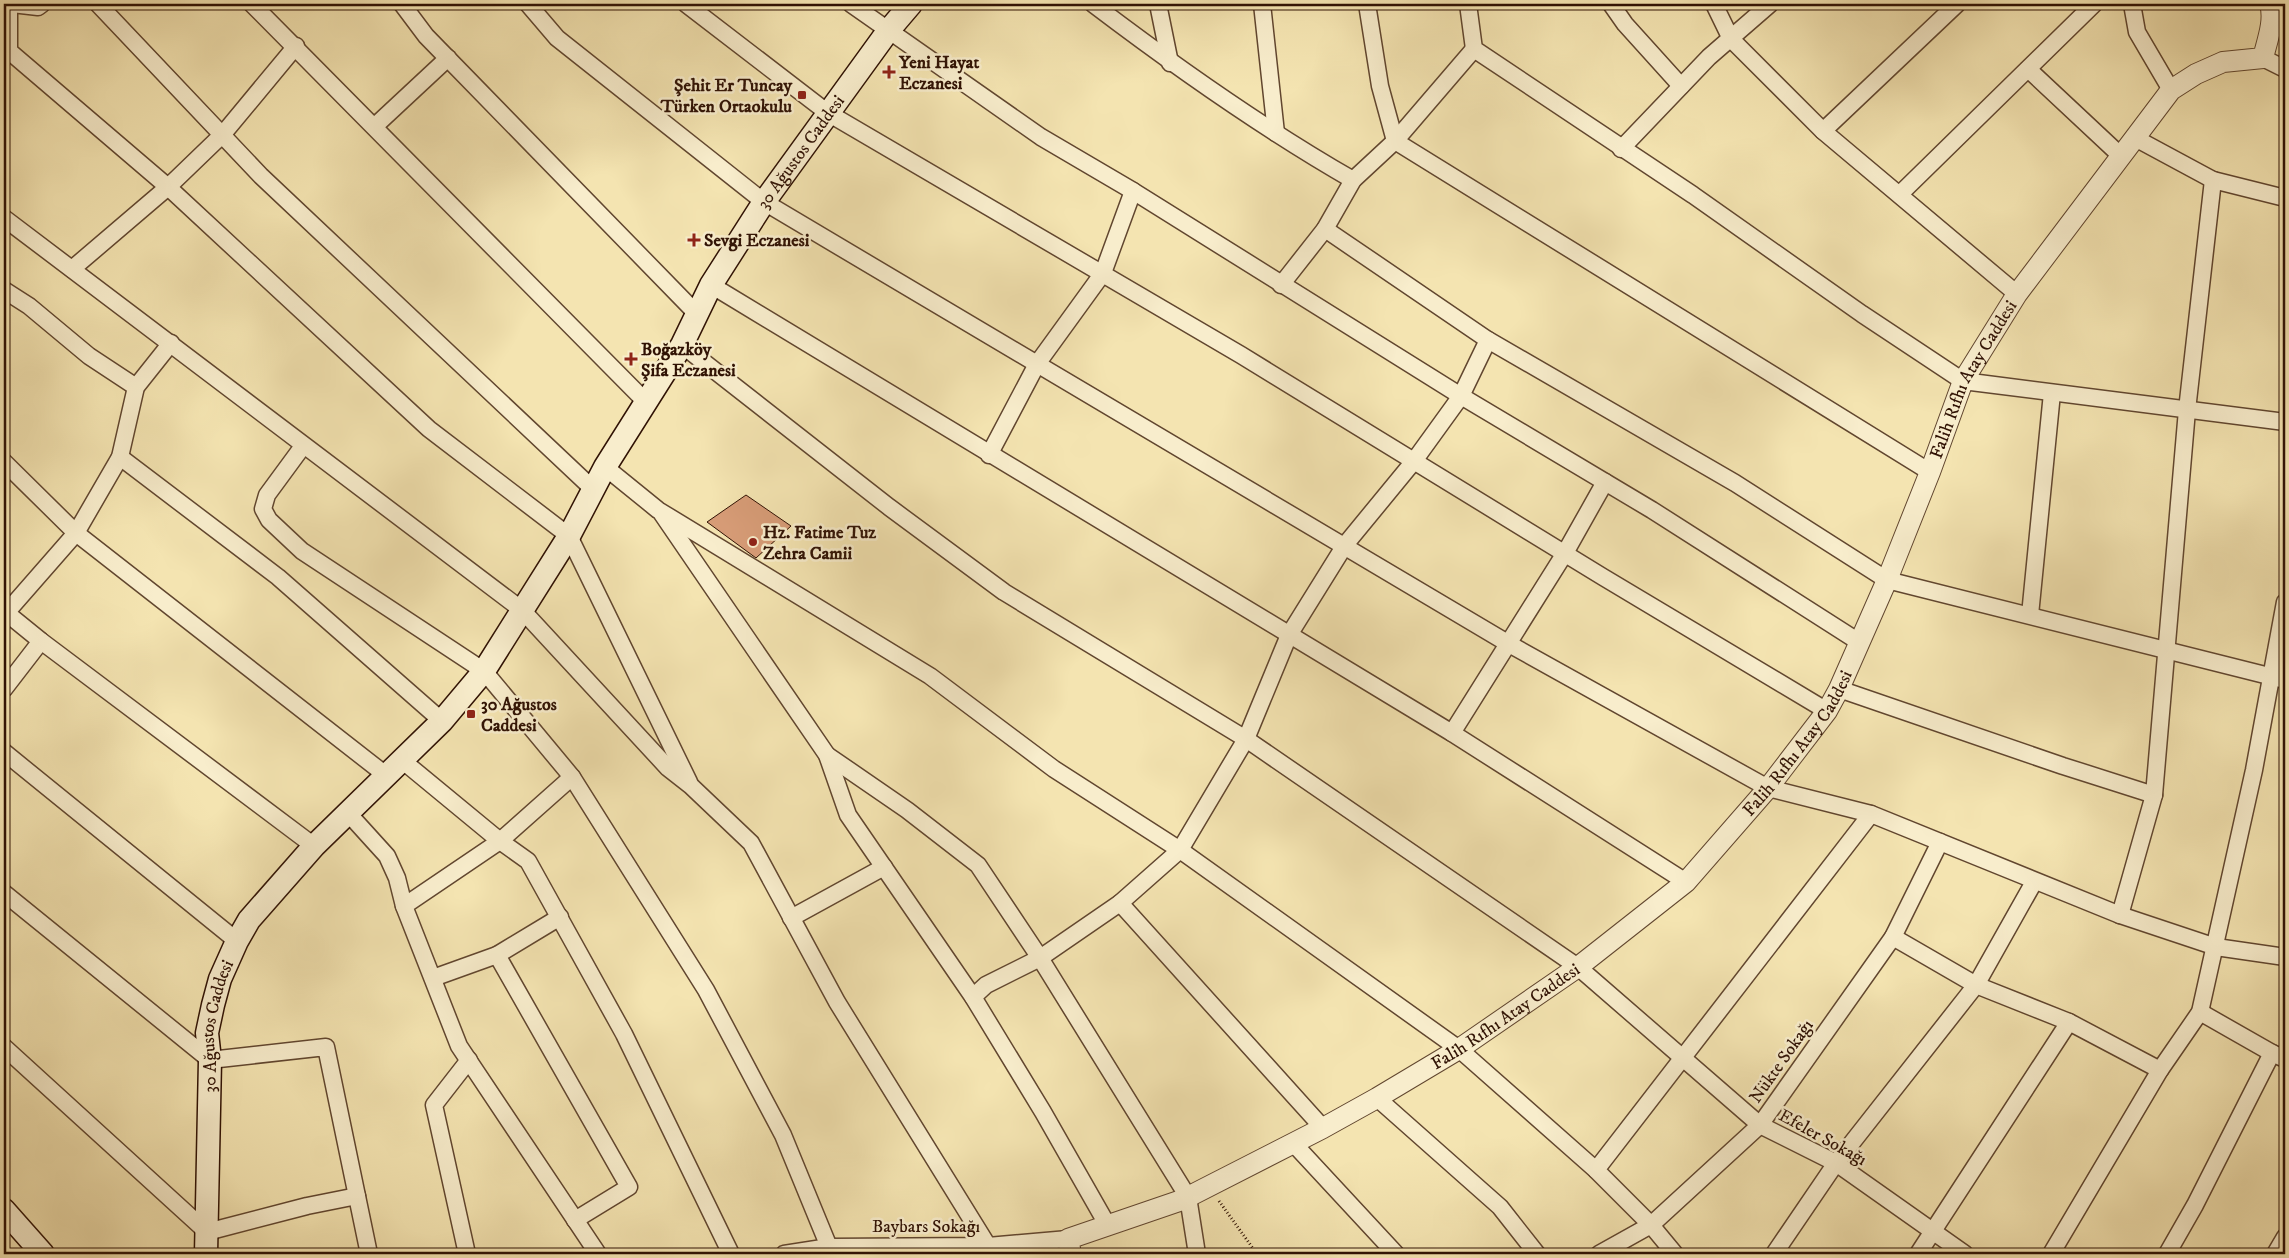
<svg xmlns="http://www.w3.org/2000/svg" width="2289" height="1258" viewBox="0 0 2289 1258" font-family="'IM FELL DW Pica',serif">
	<rect width="100%" height="100%" fill="#f4e4b1"/>
	<filter id="stains"><feTurbulence type="fractalNoise" baseFrequency=".004" numOctaves="4"/><feColorMatrix values="0 0 0 0 .2 0 0 0 0 .09 0 0 0 0 .02 0 0 0 .5 -.17"/></filter>
	<radialGradient id="worn" r=".72"><stop offset=".6" stop-color="#630" stop-opacity="0"/><stop offset="1" stop-color="#630" stop-opacity=".3"/></radialGradient>
	<path fill="#d79c77" stroke="#301204" d="M746,495l45,31 -35,32 -49,-36z"/>
	<g fill="none" stroke-linecap="round" stroke-linejoin="round">
		<defs>
			<g id="minor">
				<path d="M9,4v47l159,136 261,242 140,107 120,246"/>
				<path d="M12,4l26,3 4,-3"/>
				<path d="M98,4l163,172 333,314"/>
				<path d="M252,4l394,398"/>
				<path d="M402,4l24,32 270,277"/>
				<path d="M528,4l29,34 207,164 745,442 259,144 103,26 249,101 96,32 69,10"/>
				<path d="M686,4l142,109 413,242 362,222 224,134"/>
				<path d="M851,4l190,133 92,54 328,205 191,114 207,132"/>
				<path d="M1093,4c83,63 169,124 260,176"/>
				<path d="M1158,4l12,59"/>
				<path d="M1262,4l14,129"/>
				<path d="M1367,4l13,82 15,55 535,331"/>
				<path d="M1468,4l6,45 219,146 169,119 101,67 322,41"/>
				<path d="M1611,4l14,20 56,62"/>
				<path d="M1714,4l17,35 92,92 194,163"/>
				<path d="M2132,4l5,28 34,58"/>
				<path d="M2263,58l22,11"/>
				<path d="M2028,69l93,87"/>
				<path d="M375,126l73,-68"/>
				<path d="M1823,131l134,-127"/>
				<path d="M2135,138l78,42 72,18"/>
				<path d="M1621,149l88,-92 61,-53"/>
				<path d="M1900,194l194,-190"/>
				<path d="M4,218l518,392 146,158 23,18 60,57 86,159 151,244"/>
				<path d="M1325,229l163,111 247,143 152,97 398,100"/>
				<path d="M72,269l96,-82 55,-53 73,-88"/>
				<path d="M711,285l741,448 234,149"/>
				<path d="M1281,285l44,-56 28,-49 42,-39 79,-92"/>
				<path d="M4,290l25,16 60,50 47,31"/>
				<path d="M682,345l207,162 115,85 242,147 332,228 182,158 76,38 129,91"/>
				<path d="M303,446l-36,49 -4,14 6,11 33,31 182,120 88,106 134,213 77,145 46,112"/>
				<path d="M989,455l48,-91 66,-91 30,-82"/>
				<path d="M120,457l158,120 164,144"/>
				<path d="M4,462l72,71 311,243"/>
				<path d="M605,467l53,43 272,166 124,93 126,81 279,199 137,121"/>
				<path d="M662,514l165,241 21,60 125,182 70,115 65,114"/>
				<path d="M4,611l37,30 273,205"/>
				<path d="M6,613l70,-80 44,-76 16,-70 35,-44"/>
				<path d="M2030,615l22,-222"/>
				<path d="M4,689l37,-48"/>
				<path d="M1839,689l224,77 91,29"/>
				<path d="M1452,733l113,-180 40,-71"/>
				<path d="M4,752l233,189"/>
				<path d="M827,755l80,55 71,55 62,93 148,239 9,57"/>
				<path d="M403,761l97,80 28,20 96,173 107,220"/>
				<path d="M572,777l-72,64 -96,65 55,140 139,208"/>
				<path d="M348,813l39,43 10,22 7,28"/>
				<path d="M4,893l206,167 116,-13 43,207"/>
				<path d="M1120,903l203,225"/>
				<path d="M2120,915l34,-120 33,-385 26,-230"/>
				<path d="M791,918l93,-51"/>
				<path d="M1893,937l83,48 58,-103"/>
				<path d="M497,955l132,232 -54,33"/>
				<path d="M433,978l64,-23 63,-38"/>
				<path d="M973,997l13,-12 54,-27 80,-55 60,-53 66,-111 43,-104 56,-90 69,-84 47,-65 27,-56"/>
				<path d="M2200,1012l72,41"/>
				<path d="M4,1047l203,185 100,-26 50,-10"/>
				<path d="M1377,1098l123,109 37,47"/>
				<path d="M1294,1144l102,110"/>
				<path d="M467,1254l-33,-149 35,-45"/>
				<path d="M784,1254l45,-7 159,-1 80,-7"/>
				<path d="M1599,1254l52,-29 109,-100 133,-188 47,-95"/>
				<path d="M1675,1254l-24,-29 -55,-55 275,-356"/>
				<path d="M1774,1254l62,-91 140,-178 93,37"/>
				<path d="M1918,1254l151,-232 91,48"/>
				<path d="M2051,1254l109,-184 40,-58 54,-242 31,-168"/>
				<path d="M2167,1254l28,-49 77,-152 13,6"/>
				<path d="M2275,1254l10,-17"/>
			</g>
			<g id="tertiary">
				<path id="s1" d="M1071,1254l-3,-15 114,-39 141,-72 54,-30 82,-49 119,-82 108,-85 82,-94 59,-77 12,-22 48,-109 43,-108 33,-91 54,-87 154,-204 25,-16 27,-12 40,-4c4,-17 12,-37 7,-54"/>
			</g>
			<g id="secondary">
				<path d="M4,1210l39,44"/>
				<path id="s2" d="M206,1254l4,-194 -3,-27 6,-28 7,-26 17,-38 12,-21 65,-74 128,-125 42,-50 85,-135 36,-69 77,-122 29,-60 53,-83 124,-171 23,-27"/>
			</g>
		</defs>
		<use href="#minor" stroke="#61462f" stroke-width="19"/>
		<use href="#tertiary" stroke="#61462f" stroke-width="22"/>
		<use href="#secondary" stroke="#301204" stroke-width="25"/>
		<path stroke="#301204" stroke-width="3" stroke-dasharray="1 2.5" stroke-linecap="butt" d="M1219,1201l38,53"/>
		<use href="#minor" stroke="#f8edcc" stroke-width="16"/>
		<use href="#tertiary" stroke="#f8edcc" stroke-width="20"/>
		<use href="#secondary" stroke="#f8edcc" stroke-width="22"/>
	</g>
	<g fill="#8f2418" stroke="#f8edcc" stroke-width="2">
		<path d="M886.5 64.5h5v5h5v5h-5v5h-5v-5h-5v-5h5z"/>
		<rect x="797" y="90" width="10" height="10" rx="2.5"/>
		<path d="M691.5 232.5h5v5h5v5h-5v5h-5v-5h-5v-5h5z"/>
		<path d="M628.5 351.5h5v5h5v5h-5v5h-5v-5h-5v-5h5z"/>
		<circle cx="753" cy="542" r="5"/>
		<rect x="466" y="709" width="10" height="10" rx="2.5"/>
	</g>
	<g text-anchor="middle" stroke-width="5" stroke-linejoin="round" paint-order="stroke">
		<g font-size="18" font-weight="bold" fill="#301204" stroke="#f8edcc" text-anchor="start">
			<text x="899" y="68">Yeni Hayat<tspan x="899" dy="21">Eczanesi</tspan></text>
			<text x="792" y="91" text-anchor="end">Şehit Er Tuncay<tspan x="792" dy="21">Türken Ortaokulu</tspan></text>
			<text x="704" y="246">Sevgi Eczanesi</text>
			<text x="641" y="355">Boğazköy<tspan x="641" dy="21">Şifa Eczanesi</tspan></text>
			<text x="763" y="538">Hz. Fatime Tuz<tspan x="763" dy="21">Zehra Camii</tspan></text>
			<text x="481" y="710">30 Ağustos<tspan x="481" dy="21">Caddesi</tspan></text>
		</g>
		<g font-size="18" fill="#301204" stroke="#f8edcc">
			<text dy="6" stroke="none"><textPath href="#s2" startOffset="1294">30 Ağustos Caddesi</textPath></text>
			<text dy="6" stroke="none"><textPath href="#s1" startOffset="1318">Falih Rıfhı Atay Caddesi</textPath></text>
			<text dy="6" stroke="none"><textPath href="#s1" startOffset="912">Falih Rıfhı Atay Caddesi</textPath></text>
			<text dy="6" stroke="none"><textPath href="#s1" startOffset="508">Falih Rıfhı Atay Caddesi</textPath></text>
			<text dy="6" stroke="none"><textPath href="#s2" startOffset="229">30 Ağustos Caddesi</textPath></text>
			<text transform="translate(1781 1061) rotate(-55)" y="6">Nükte Sokağı</text>
			<text transform="translate(1823 1137) rotate(29)" y="6">Efeler Sokağı</text>
			<text x="926" y="1232">Baybars Sokağı</text>
		</g>
	</g>
	<rect width="2289" height="1258" fill="none" stroke="#f4e4b1" stroke-width="20"/>
	<rect x="5" y="5" width="2279" height="1248" fill="none" stroke="#301204" stroke-width="2.5"/>
	<rect x="10" y="10" width="2269" height="1238" fill="none" stroke="#301204"/>
	<rect width="100%" height="100%" filter="url(#stains)"/>
	<rect width="100%" height="100%" fill="url(#worn)"/>
</svg>
